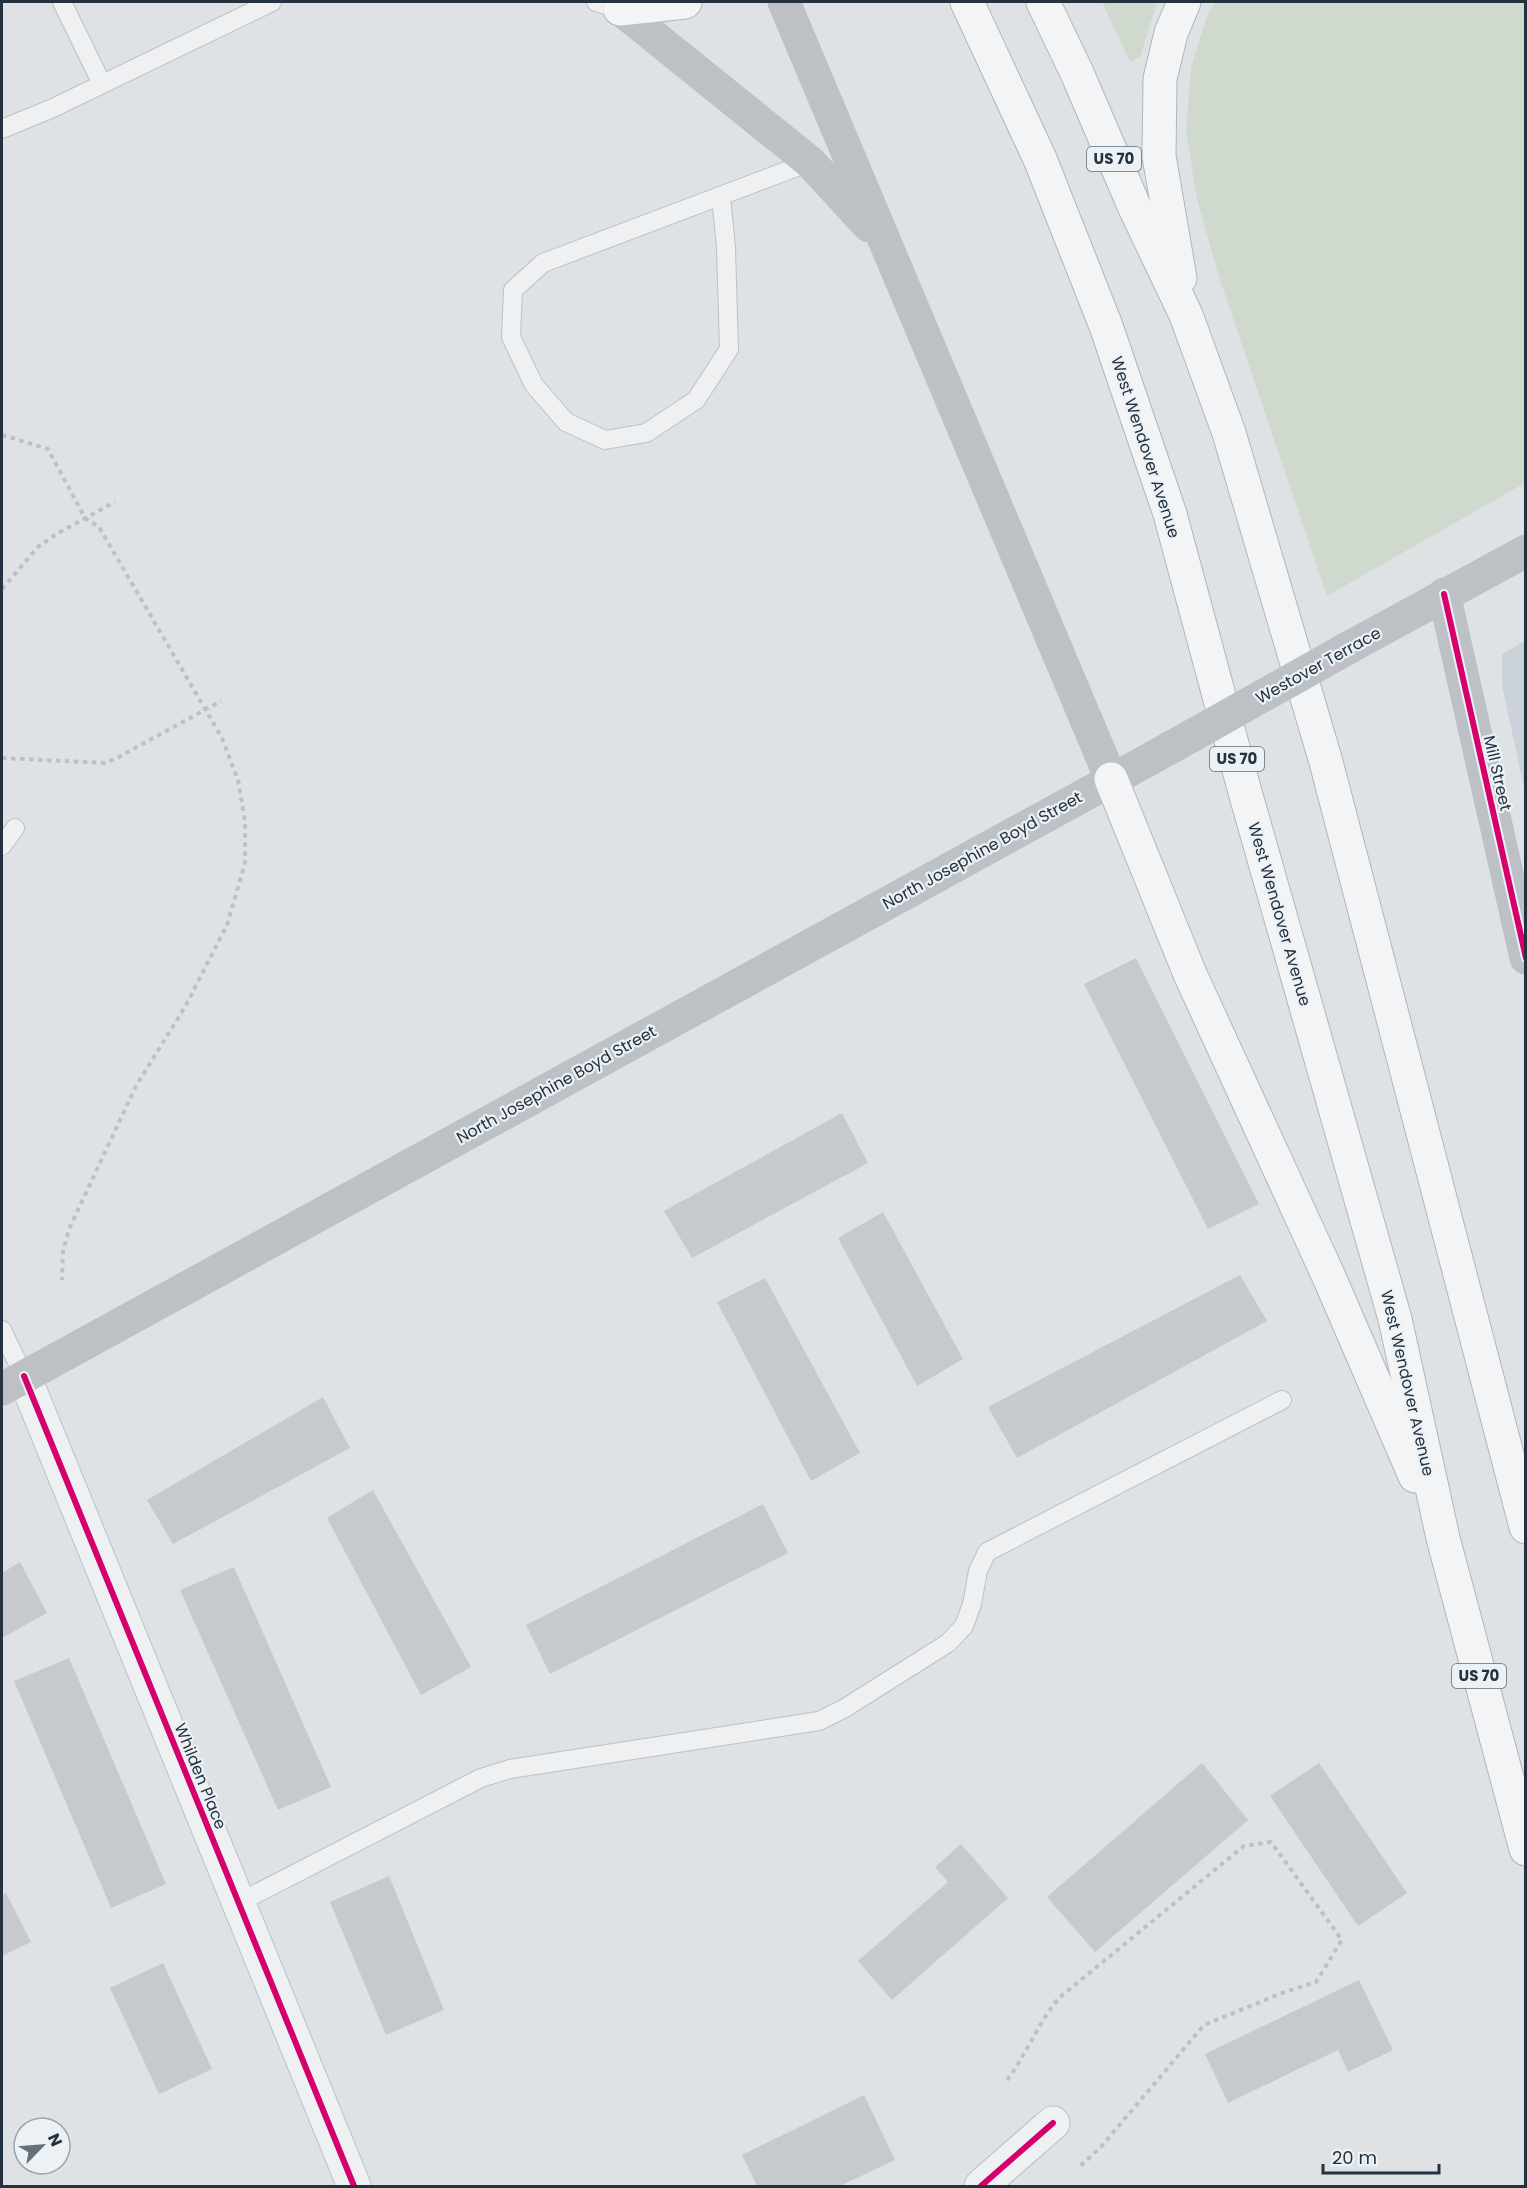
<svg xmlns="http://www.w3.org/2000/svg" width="1527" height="2188" viewBox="0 0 1527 2188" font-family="Poppins,sans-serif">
	<rect width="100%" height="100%" fill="#dfe2e5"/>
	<path fill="#ccd2d9" d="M1525,641v151l-23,-107v-31z"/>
	<g fill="#d0d9ce">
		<path d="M1102,2h55l-17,55 -10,5z"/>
		<path d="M1215,2h310v481l-198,113 -109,-322 -21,-75 -11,-68 5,-64 17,-54z"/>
	</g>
	<g fill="#c7cacd">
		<path d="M1136,958l123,246 -51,25 -124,-245z"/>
		<path d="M842,1113l26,50 -176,95 -28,-47z"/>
		<path d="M883,1212l80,147 -46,27 -79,-148z"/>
		<path d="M1240,1275l27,46 -250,137 -29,-51z"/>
		<path d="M765,1278l95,175 -49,28 -94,-179z"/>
		<path d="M323,1397l27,51 -177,96 -26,-44z"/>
		<path d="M373,1490l98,177 -50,28 -94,-177z"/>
		<path d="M763,1504l25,49 -238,121 -24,-49z"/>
		<path d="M20,1562l27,51 -45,25v-65z"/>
		<path d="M234,1567l97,220 -53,23 -98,-220z"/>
		<path d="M69,1658l97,226 -55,24 -97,-227z"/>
		<path d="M1202,1763l46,57 -153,132 -48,-55z"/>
		<path d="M1319,1763l88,130 -49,33 -88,-130z"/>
		<path d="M961,1844l47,54 -116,102 -34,-39 90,-79 -13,-15z"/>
		<path d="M389,1876l55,134 -58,25 -56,-133z"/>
		<path d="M6,1893l25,49 -29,14v-61z"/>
		<path d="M163,1963l49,106 -53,25 -49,-106z"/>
		<path d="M1359,1980l34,70 -45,22 -10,-22 -110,53 -23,-49z"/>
		<path d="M864,2095l31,65 -55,26h-83l-15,-31z"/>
	</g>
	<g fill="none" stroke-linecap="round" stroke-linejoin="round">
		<defs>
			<g id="lane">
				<path d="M62,2l40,82"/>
				<path d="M596,2l24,7"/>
				<path d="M2,129l51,-21 219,-106"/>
				<path d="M721,197l5,50 3,102 -33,51 -50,33 -41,7 -39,-18 -32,-37 -23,-48 2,-47 30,-27 267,-101"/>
				<path d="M2,846l13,-18"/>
				<path d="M2,1330l22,46"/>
				<path d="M238,1903l243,-125 29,-9 309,-48 26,-13 103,-65 16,-17 8,-22 6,-33 9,-19 295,-152"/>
			</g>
			<g id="street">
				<path d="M24,1376l330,810"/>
				<path d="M981,2186l72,-63"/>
			</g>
			<g id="highway">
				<path d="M967,2l73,157 66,167 64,188 75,278 150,527 48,219 83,311"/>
				<path d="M1043,2l34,71 58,135 51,107 43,118 97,329 200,765"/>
				<path d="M620,9l65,-7"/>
				<path d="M1180,278l-21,-122 1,-77 11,-46 13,-31"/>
				<path d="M1111,779l79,195 139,303 86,199"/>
			</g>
		</defs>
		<use href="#lane" stroke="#bdc0c3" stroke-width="20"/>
		<use href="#street" stroke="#bdc0c3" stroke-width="35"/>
		<use href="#highway" stroke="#b1b5ba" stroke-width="35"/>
		<g stroke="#bdc1c5" stroke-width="4" stroke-dasharray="4.5 4.5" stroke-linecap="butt">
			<path d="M2,435l46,14 37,69 14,9 123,211 16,42 7,41v42l-18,62 -42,82 -49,79 -67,143 -6,23 -1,28"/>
			<path d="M2,589l36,-42 20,-14 57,-31"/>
			<path d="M2,758l103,5 12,-5 104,-57"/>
			<path d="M1007,2080c20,-26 31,-58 53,-83l184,-151 27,-4 71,98 -26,42 -34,11 -78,32 -104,123 -20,18"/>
		</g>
		<use href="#lane" stroke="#eef0f2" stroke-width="18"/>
		<use href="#street" stroke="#eef0f2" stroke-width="33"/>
		<g stroke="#bdc1c5" stroke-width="33">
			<path d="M784,2l327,777"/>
			<path d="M620,9l190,153 59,64"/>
			<path d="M1444,594l82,364"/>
			<path d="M1348,648l178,-97"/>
			<path d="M2,1389l1168,-641"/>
		</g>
		<use href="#highway" stroke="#f3f4f5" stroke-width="33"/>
		<path stroke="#bdc1c5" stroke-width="33" d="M1170,748l178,-100"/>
		<defs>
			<g id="cycleway">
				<path d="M1444,594l82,364"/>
				<path d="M24,1376l330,810"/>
				<path d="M981,2186l72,-63"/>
			</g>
		</defs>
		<use href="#cycleway" stroke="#ebf1f5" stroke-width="10"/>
		<use href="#cycleway" stroke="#d6006c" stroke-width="6"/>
	</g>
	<g text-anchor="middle" stroke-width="4.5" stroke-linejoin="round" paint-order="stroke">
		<g fill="#ebf1f5" stroke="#606b76" stroke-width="1.5">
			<rect x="1087" y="147" width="54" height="24" rx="4.5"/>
			<rect x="1210" y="747" width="54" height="24" rx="4.5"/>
			<rect x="1452" y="1664" width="54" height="24" rx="4.5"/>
		</g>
		<g font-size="15" font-weight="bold" fill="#24313f">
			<text x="1114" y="164">US 70</text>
			<text x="1237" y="764">US 70</text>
			<text x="1479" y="1681">US 70</text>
		</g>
		<g font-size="16" fill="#24313f" stroke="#ebf1f5">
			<text transform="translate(1146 447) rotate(72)" y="6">West Wendover Avenue</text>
			<text transform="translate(1318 665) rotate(-29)" y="6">Westover Terrace</text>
			<text transform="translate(1498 773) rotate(77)" y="6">Mill Street</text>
			<text transform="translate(982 850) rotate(-29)" y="6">North Josephine Boyd Street</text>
			<text transform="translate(1280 914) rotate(74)" y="6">West Wendover Avenue</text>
			<text transform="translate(556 1084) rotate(-29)" y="6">North Josephine Boyd Street</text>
			<text transform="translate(1408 1383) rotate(77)" y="6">West Wendover Avenue</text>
			<text transform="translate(201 1776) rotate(68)" y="6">Whilden Place</text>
		</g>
	</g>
	<rect width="1527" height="2188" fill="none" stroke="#24313f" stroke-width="6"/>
	<g transform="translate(42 2146) rotate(65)"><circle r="28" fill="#ebf1f5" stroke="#9ba4ac" stroke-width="1.5"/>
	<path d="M0-4.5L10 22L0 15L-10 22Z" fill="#656f79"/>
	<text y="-9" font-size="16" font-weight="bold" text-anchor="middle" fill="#24313f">N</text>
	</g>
	<path d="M1323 2164v9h116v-9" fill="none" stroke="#24313f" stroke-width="3"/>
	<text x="1332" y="2164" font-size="18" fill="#24313f" stroke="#ebf1f5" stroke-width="4.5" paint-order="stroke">20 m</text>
</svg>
